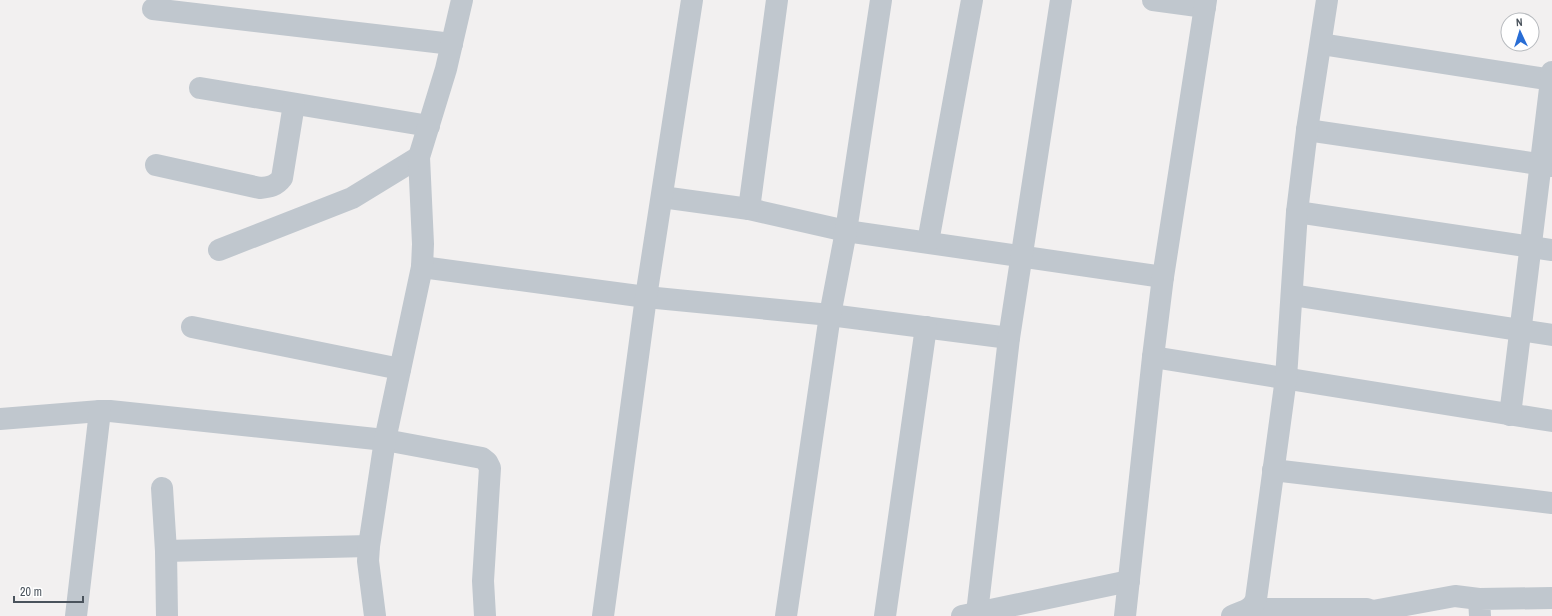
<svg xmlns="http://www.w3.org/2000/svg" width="1552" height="616" viewBox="0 0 1552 616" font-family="'Archivo Narrow',sans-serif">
	<rect width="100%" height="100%" fill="#f2f0f0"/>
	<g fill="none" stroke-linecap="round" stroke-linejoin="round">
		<g stroke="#c0c7ce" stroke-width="22">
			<path d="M1153,0l52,7"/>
			<path d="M153,9l299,35"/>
			<path d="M1321,44l231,36"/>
			<path d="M200,88l229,38"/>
			<path d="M1307,130l245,36"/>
			<path d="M156,165l104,23c10,-1 16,-2 22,-10l12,-74"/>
			<path d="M662,197l87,12 97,22 317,46"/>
			<path d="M749,209l28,-209"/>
			<path d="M1297,212l255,38"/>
			<path d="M928,242l44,-242"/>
			<path d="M219,250l133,-52 67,-41"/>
			<path d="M422,267l224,30 184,18 179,23"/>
			<path d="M1292,295l260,40"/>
			<path d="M192,327l208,42"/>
			<path d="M1153,357l399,64"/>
			<path d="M1510,415l42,-343"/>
			<path d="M0,419l100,-8h10l275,29 97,18 5,4 3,6 -7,113 2,35"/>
			<path d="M1273,470l279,33"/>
			<path d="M162,488l4,63 1,65"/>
			<path d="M166,551l203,-5"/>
			<path d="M1249,609h118l11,4 1,3"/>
			<path d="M1373,611l82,-15 24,3"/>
			<path d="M977,613l32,-275 52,-338"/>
			<path d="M76,616l24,-205"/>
			<path d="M375,616l-7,-55 1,-15 16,-106 37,-173 1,-23 -4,-87 27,-88 16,-69"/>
			<path d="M603,616l43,-319 46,-297"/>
			<path d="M786,616l44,-301 16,-84 35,-231"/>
			<path d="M885,616l41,-289"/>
			<path d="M962,616l167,-35"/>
			<path d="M1125,616l28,-259 10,-80 43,-277"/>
			<path d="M1232,616c10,-5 20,-5 24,-17l30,-221 11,-166 10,-82 20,-130"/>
			<path d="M1480,616l-1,-17 73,-1"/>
		</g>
	</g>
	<g transform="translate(1520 32) rotate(356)"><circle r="19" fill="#ffffff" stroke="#b7babe"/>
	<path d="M0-3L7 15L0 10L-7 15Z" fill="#286dd5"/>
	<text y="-6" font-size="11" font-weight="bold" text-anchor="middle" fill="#4a535c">N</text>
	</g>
	<path d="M14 596v6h69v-6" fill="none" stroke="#4a535c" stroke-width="2"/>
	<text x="20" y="596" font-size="12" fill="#4a535c" stroke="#ffffff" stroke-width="3" paint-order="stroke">20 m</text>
</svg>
